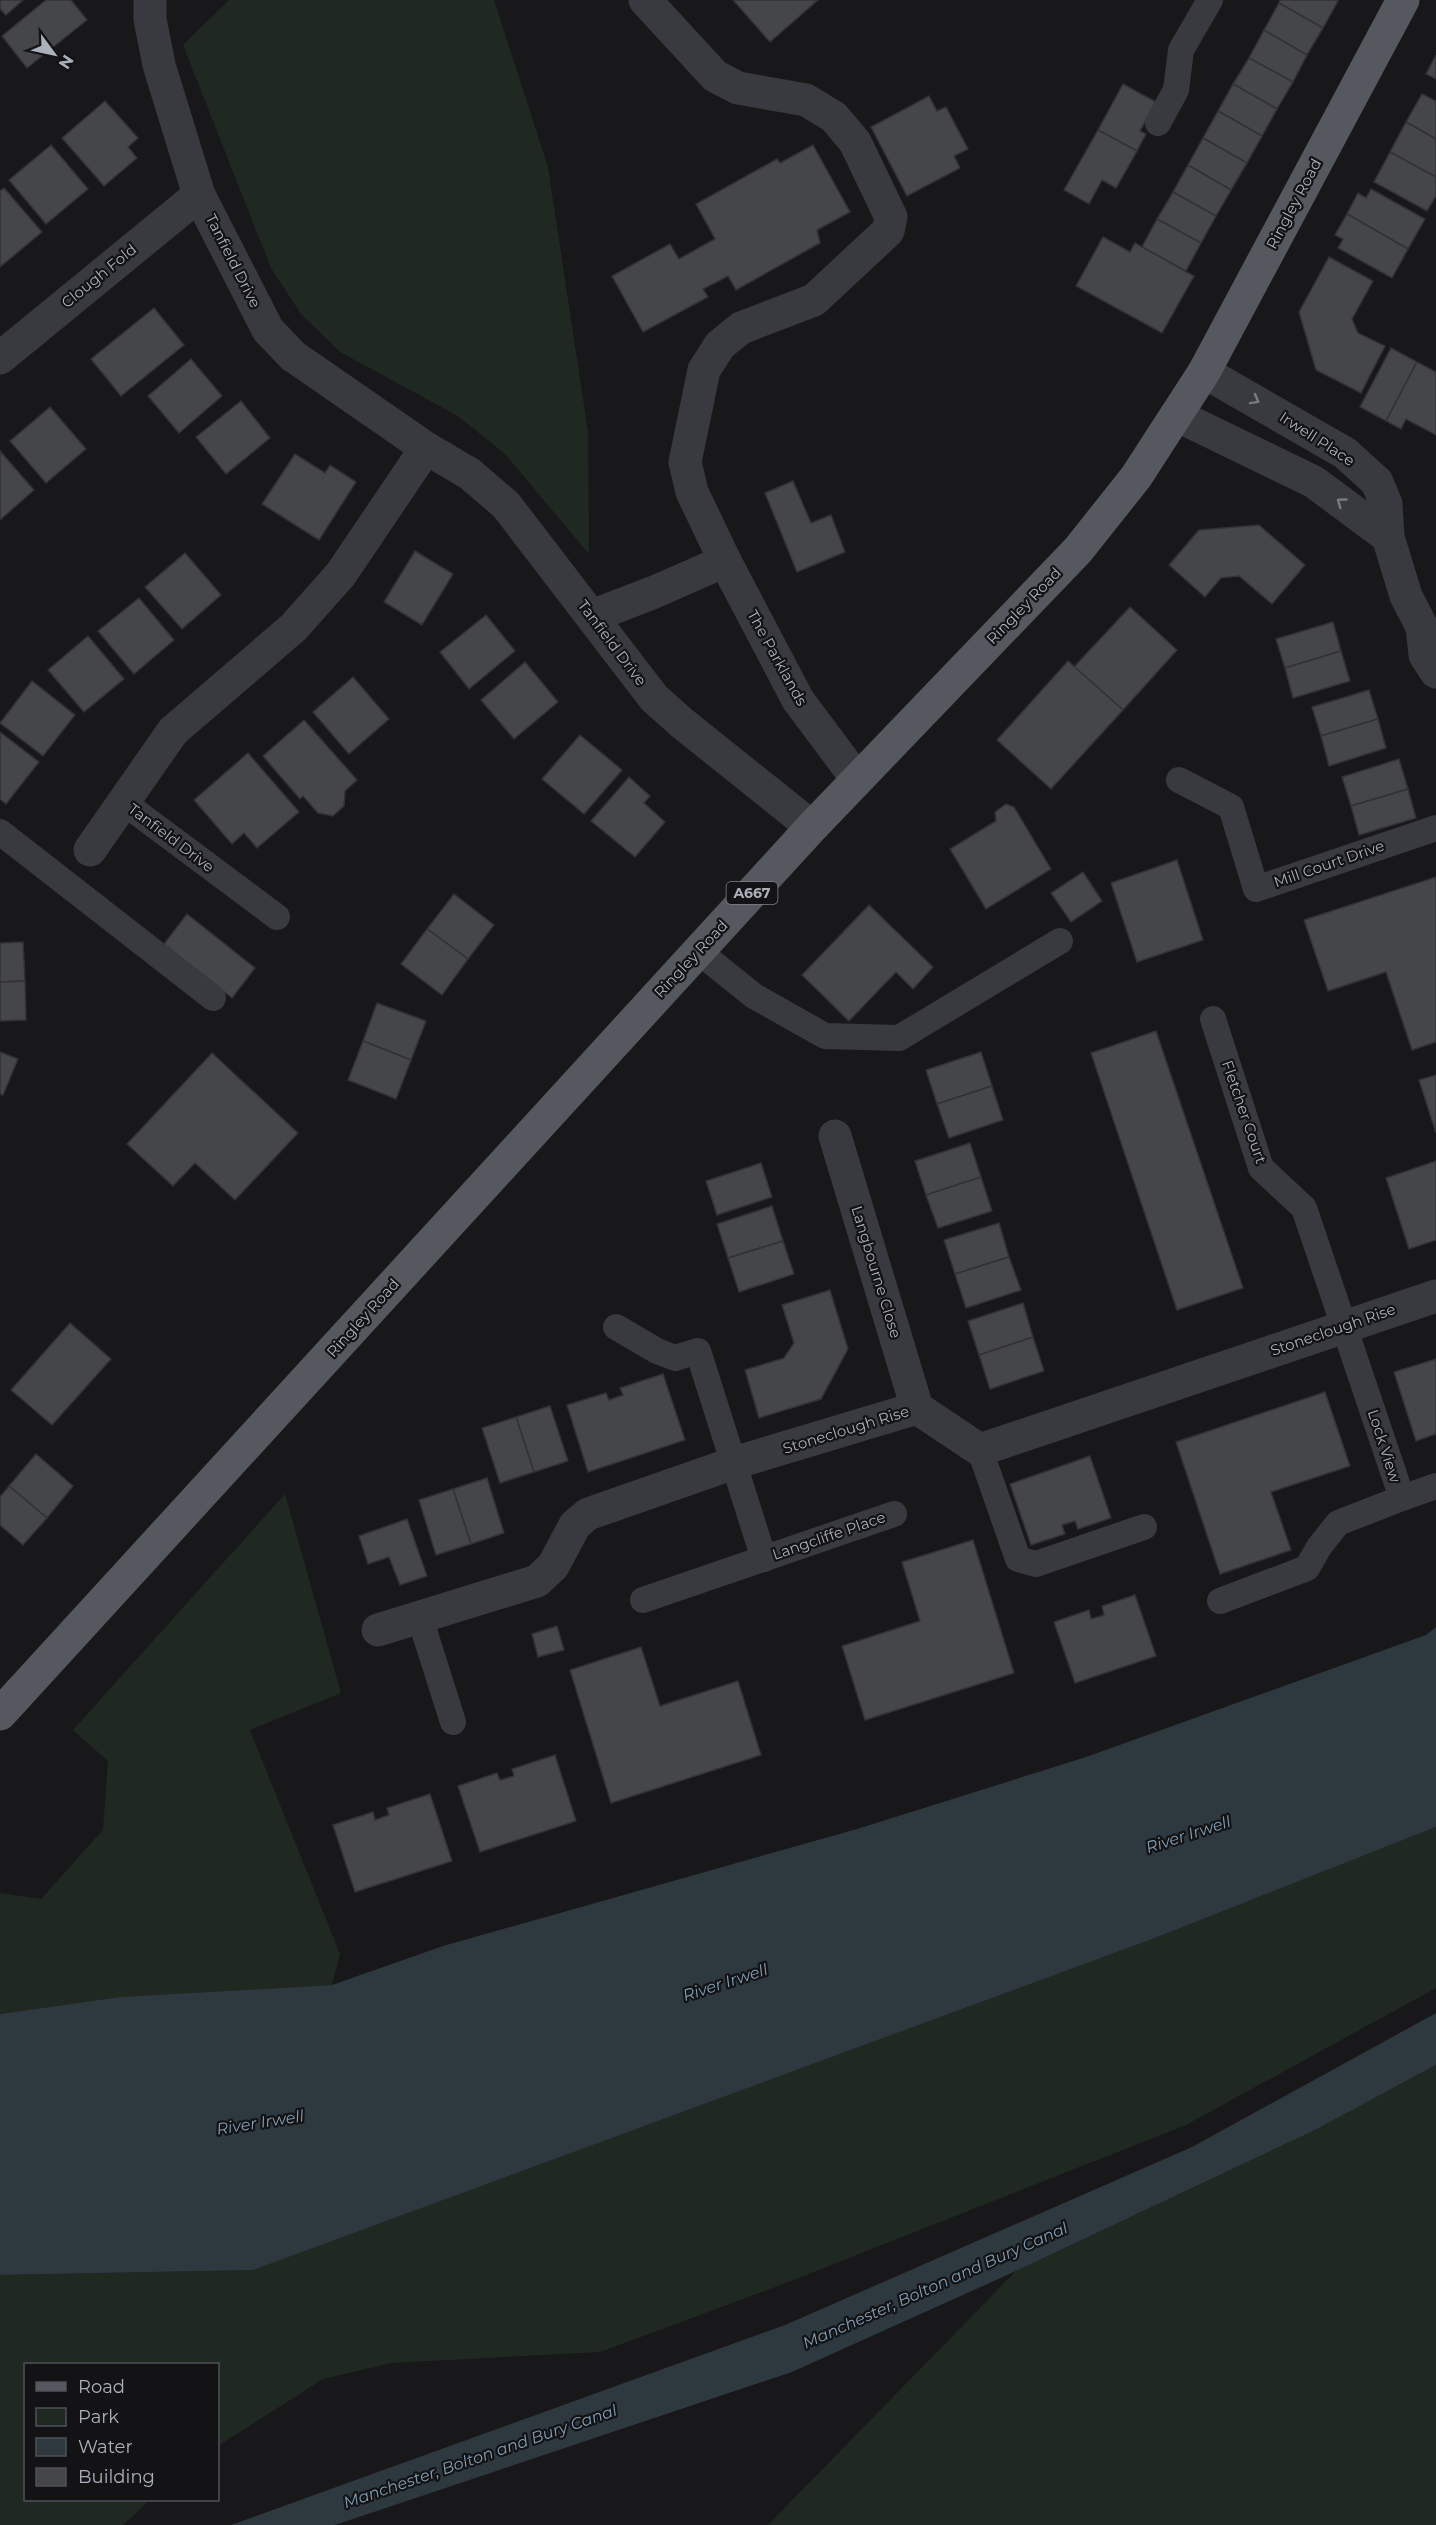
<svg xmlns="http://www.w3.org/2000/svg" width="1436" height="2525" viewBox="0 0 1436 2525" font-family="Montserrat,sans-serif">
	<rect width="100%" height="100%" fill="#18181a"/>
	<g fill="#202921">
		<path d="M229,0h265l54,167 40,265 1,122 -84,-100 -47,-38 -118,-64 -39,-38 -30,-46 -88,-223z"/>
		<path d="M285,1494l56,199 -91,37 90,224 -8,31 -212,12 -120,17v-121l41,6 62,-69 5,-69 -35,-31z"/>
		<path d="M1436,1827v161l-250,137 -413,163 -173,64 -209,11 -68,16 -105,67v-82h-192v136h124l-27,25h-123v-250l253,-5 902,-332z"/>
		<path d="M1436,2065v460h-668l248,-254 299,-141z"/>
	</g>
	<g fill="#2e383f">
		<path d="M1436,1627v200l-281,111 -902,332 -253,5v-261l120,-17 212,-12 111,-39 414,-117 229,-72 340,-122z"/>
		<path d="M1436,2013v52l-121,65 -299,141 -224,101 -457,153h-104l554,-200 407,-178z"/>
	</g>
	<g fill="#45464a" stroke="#323236" stroke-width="1.5">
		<path d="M0,0h23l-17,15 -6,-6z"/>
		<path d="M46,0h25l16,20 -60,48 -25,-32z"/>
		<path d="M733,0h85l-48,42z"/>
		<path d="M1280,0h56l2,1 -15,27 -44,-25z"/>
		<path d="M1279,3l44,25 -16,27 -43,-25z"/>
		<path d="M1264,30l43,25 -14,27 -44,-24z"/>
		<path d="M1436,55v24l-10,-5z"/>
		<path d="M1249,58l44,24 -16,27 -44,-25z"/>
		<path d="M1123,84l33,18 -16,29 6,3 -9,17 -39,-21z"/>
		<path d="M1233,84l44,25 -15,27 -44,-25z"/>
		<path d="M1422,94l14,7v38l-30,-17z"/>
		<path d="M929,96l8,15 9,-4 22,42 -14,7 6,12 -53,28 -36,-69z"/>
		<path d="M105,101l33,37 -10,9 9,11 -33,28 -42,-48z"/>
		<path d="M1218,111l44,25 -15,27 -44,-25z"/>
		<path d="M1406,122l30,17v38l-46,-25z"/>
		<path d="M1098,130l39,21 -21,37 -14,-8 -13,24 -25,-14z"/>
		<path d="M1203,138l44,25 -16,27 -43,-25z"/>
		<path d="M51,145l37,44 -42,35 -37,-44z"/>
		<path d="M813,145l37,67 -33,18 3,13 -84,47 -8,-14 -25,13 5,8 -65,35 -31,-56 58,-32 9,15 36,-20 -19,-35 81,-45 3,4z"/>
		<path d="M1390,152l46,25v19l-9,15 -53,-29z"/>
		<path d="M1188,165l43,25 -15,26 -43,-24z"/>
		<path d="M4,188l38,44 -42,35v-76z"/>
		<path d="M1371,189l54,30 -17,30 -61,-35 11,-21 8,5z"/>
		<path d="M1173,192l43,24 -15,27 -44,-24z"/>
		<path d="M1347,214l61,35 -16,29 -54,-30 5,-9 -8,-4z"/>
		<path d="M1157,219l44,24 -15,28 -44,-24z"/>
		<path d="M1103,237l27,15 5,-9 59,33 -32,57 -86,-47z"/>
		<path d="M1329,257l44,24 -21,38 6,14 27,13 -24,47 -45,-23 -17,-58z"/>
		<path d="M154,308l30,37 -63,51 -30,-37z"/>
		<path d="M1391,348l26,14 -31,59 -26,-14z"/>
		<path d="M191,359l31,37 -43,37 -31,-37z"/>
		<path d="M1417,362l19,10v63l-30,-16 -5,10 -15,-8z"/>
		<path d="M241,401l29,37 -44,36 -30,-37z"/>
		<path d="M50,407l36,42 -40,34 -36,-42z"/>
		<path d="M0,451l34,39 -34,30z"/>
		<path d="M295,454l30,19 5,-8 26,17 -37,58 -57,-36z"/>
		<path d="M793,481l18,42 20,-8 14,37 -48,20 -32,-79z"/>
		<path d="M1259,525l46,40 -33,39 -33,-28 -18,2 -16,19 -36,-32 30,-35z"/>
		<path d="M415,551l38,23 -31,51 -38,-23z"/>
		<path d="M185,553l36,42 -39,34 -37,-42z"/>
		<path d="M139,598l35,42 -40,34 -36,-43z"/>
		<path d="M1130,607l47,43 -54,60 -49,-43z"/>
		<path d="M486,615l29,36 -46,38 -29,-37z"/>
		<path d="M1333,622l8,29 -56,17 -9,-29z"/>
		<path d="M88,636l36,43 -40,33 -36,-42z"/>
		<path d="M1341,651l9,30 -57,17 -8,-30z"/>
		<path d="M1068,661l55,49 -72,79 -54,-49z"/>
		<path d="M525,662l33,40 -44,37 -33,-39z"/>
		<path d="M353,677l36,42 -40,35 -36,-42z"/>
		<path d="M32,681l43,34 -32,41 -43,-33z"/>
		<path d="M1369,690l9,29 -57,17 -9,-29z"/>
		<path d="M1378,719l8,29 -57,18 -8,-30z"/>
		<path d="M304,720l53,60 -12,11 -1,15 -11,10 -15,-3 -15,-17 -3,3 -37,-43z"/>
		<path d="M0,732l39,30 -33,42 -6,-5z"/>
		<path d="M580,735l42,35 -38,44 -42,-35z"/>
		<path d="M248,753l51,59 -42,36 -13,-15 -12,11 -38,-44z"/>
		<path d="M1399,759l9,30 -57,17 -9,-29z"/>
		<path d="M629,777l21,19 -6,7 21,19 -30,35 -44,-36z"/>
		<path d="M1408,789l8,29 -57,17 -8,-29z"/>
		<path d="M1006,804l8,3 37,62 -65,40 -36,-60 46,-28 -1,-9z"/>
		<path d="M1177,860l26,80 -66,22 -26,-79z"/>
		<path d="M1083,872l19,29 -31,21 -20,-29z"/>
		<path d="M1436,877v165l-24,8 -26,-78 -58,19 -24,-71z"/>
		<path d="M454,894l40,31 -26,34 -41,-30z"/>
		<path d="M869,905l64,62 -20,22 -17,-17 -47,49 -47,-46z"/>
		<path d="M187,914l68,54 -23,30 -68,-54z"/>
		<path d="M427,929l41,30 -26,36 -41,-31z"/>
		<path d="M23,942l2,39 -25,1v-39z"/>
		<path d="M25,981l1,39 -26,1v-39z"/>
		<path d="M377,1003l49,18 -15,39 -48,-19z"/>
		<path d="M1156,1031l87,257 -66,22 -86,-257z"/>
		<path d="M363,1041l48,19 -15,39 -48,-19z"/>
		<path d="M0,1052l18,7 -15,36 -3,-1z"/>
		<path d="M981,1052l11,34 -55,18 -11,-34z"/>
		<path d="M212,1053l86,80 -63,67 -40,-37 -22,23 -46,-42z"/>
		<path d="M1436,1075v58l-17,-53z"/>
		<path d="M992,1086l11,34 -54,18 -12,-34z"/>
		<path d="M970,1143l11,34 -55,18 -11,-34z"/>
		<path d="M1436,1161v79l-27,9 -23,-71z"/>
		<path d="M761,1163l11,34 -55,18 -11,-34z"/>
		<path d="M981,1177l11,34 -54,17 -12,-33z"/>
		<path d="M772,1206l11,35 -55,17 -11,-34z"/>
		<path d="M999,1223l10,34 -54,17 -11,-34z"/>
		<path d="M783,1241l11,33 -55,18 -11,-34z"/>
		<path d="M1009,1257l12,33 -55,18 -11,-34z"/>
		<path d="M830,1290l18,59 -27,50 -62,19 -14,-48 39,-12 10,-15 -12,-38z"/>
		<path d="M1023,1303l10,34 -54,18 -11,-34z"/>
		<path d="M70,1323l41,36 -59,66 -41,-35z"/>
		<path d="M1033,1337l11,34 -54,18 -11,-34z"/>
		<path d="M1436,1359v75l-20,7 -22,-69z"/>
		<path d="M663,1374l22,66 -97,32 -21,-67 39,-12 3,7 14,-5 -3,-7z"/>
		<path d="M1325,1392l25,74 -79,26 20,58 -71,24 -44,-132z"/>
		<path d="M550,1406l18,55 -34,11 -18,-55z"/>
		<path d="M516,1417l18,55 -34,11 -18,-55z"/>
		<path d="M36,1454l37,32 -26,32 -38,-32z"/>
		<path d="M1090,1456l21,62 -33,11 -3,-8 -13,4 3,9 -34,11 -21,-61z"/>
		<path d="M487,1478l17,55 -33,11 -18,-55z"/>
		<path d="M9,1486l38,32 -24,27 -23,-20v-28z"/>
		<path d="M453,1489l18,55 -35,11 -17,-55z"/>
		<path d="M407,1519l20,57 -27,9 -11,-28 -21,7 -9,-28z"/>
		<path d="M973,1540l41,133 -149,47 -23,-74 78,-25 -18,-59z"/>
		<path d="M1135,1595l21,61 -81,27 -21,-61 35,-12 2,9 13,-4 -2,-9z"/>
		<path d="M557,1626l7,24 -26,7 -6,-23z"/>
		<path d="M641,1647l19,59 78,-25 23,74 -150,48 -41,-133z"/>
		<path d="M555,1755l21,66 -96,31 -22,-66 39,-13 3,7 14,-4 -2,-7z"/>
		<path d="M430,1794l22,67 -97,31 -22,-67 40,-13 2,8 14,-5 -2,-7z"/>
	</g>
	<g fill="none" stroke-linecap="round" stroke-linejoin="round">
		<g stroke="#393a3f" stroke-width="26">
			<path d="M1158,123l18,-33 5,-40 29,-50"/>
			<path d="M1179,780l52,27 25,82 180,-61"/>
			<path d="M123,802l154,115"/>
			<path d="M0,832l213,166"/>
			<path d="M698,951l56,45 71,40 74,2 161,-97"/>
			<path d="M1213,1019l48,149 43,40 98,290 -64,25 -19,24 -12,21 -87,33"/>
			<path d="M616,1327l41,24 18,7 23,-7 66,208"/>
			<path d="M980,1450l38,109 18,5 108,-37"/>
			<path d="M1402,1498l34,-12"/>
			<path d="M643,1600l251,-86"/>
			<path d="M420,1618l33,104"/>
		</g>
		<g stroke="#393a3f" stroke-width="33">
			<path d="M150,0v19l9,46 40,130 69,135 25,26 133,92 44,26 36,31 148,193 28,25 130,104"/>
			<path d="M645,0l70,76 23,12 68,12 28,17 21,25 36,75 -3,14 -74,69 -73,28 -21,17 -16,25 -19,92 7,30 33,69 73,139 59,79"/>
			<path d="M0,358l199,-163"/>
			<path d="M1204,372l141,81 32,29 9,22 2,33 18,59 16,31 3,28 11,17"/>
			<path d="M1176,415l138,67 74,55"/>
			<path d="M592,616l60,-23 73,-32"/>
			<path d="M90,850l83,-119 121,-104 47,-53 85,-126"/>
			<path d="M835,1136l82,272"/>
			<path d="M378,1630l159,-49 16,-15 22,-41 13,-11 146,-51 183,-55 63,42 456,-154"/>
		</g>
		<path stroke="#55585e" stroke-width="33" d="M0,1714l812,-887 266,-277 58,-73 68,-105 199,-372"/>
	</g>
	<defs><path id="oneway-chevron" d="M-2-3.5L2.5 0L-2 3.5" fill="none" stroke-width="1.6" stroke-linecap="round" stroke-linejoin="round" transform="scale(1.5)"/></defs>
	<g stroke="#787b83">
		<use href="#oneway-chevron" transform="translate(1255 400) rotate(29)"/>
		<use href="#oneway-chevron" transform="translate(1341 502) rotate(-144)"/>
	</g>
	<g text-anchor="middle" stroke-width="4.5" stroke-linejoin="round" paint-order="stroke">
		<rect fill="#131315" stroke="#7d8188" stroke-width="1.5" x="726.5" y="882" width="51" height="22" rx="4.5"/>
		<g font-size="14" font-weight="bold" fill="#abb0ba">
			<text x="752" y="898">A667</text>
		</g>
		<g font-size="15" fill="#abb0ba" stroke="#131315">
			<text transform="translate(1294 204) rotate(-62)" y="5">Ringley Road</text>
			<text transform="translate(233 261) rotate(63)" y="5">Tanfield Drive</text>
			<text transform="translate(99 276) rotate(-39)" y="5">Clough Fold</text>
			<text transform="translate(1317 439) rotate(33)" y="5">Irwell Place</text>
			<text transform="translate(1024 606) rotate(-46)" y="5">Ringley Road</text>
			<text transform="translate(612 643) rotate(53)" y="5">Tanfield Drive</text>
			<text transform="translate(777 658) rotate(61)" y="5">The Parklands</text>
			<text transform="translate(171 838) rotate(37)" y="5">Tanfield Drive</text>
			<text transform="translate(1329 864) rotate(-19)" y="5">Mill Court Drive</text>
			<text transform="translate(691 959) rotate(-47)" y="5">Ringley Road</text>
			<text transform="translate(1244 1112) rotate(71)" y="5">Fletcher Court</text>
			<text transform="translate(876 1272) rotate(73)" y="5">Langbourne Close</text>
			<text transform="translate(363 1318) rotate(-48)" y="5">Ringley Road</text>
			<text transform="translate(1333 1330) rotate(-19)" y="5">Stoneclough Rise</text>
			<text transform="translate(846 1430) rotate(-17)" y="5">Stoneclough Rise</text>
			<text transform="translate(1384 1446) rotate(72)" y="5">Lock View</text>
			<text transform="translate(829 1536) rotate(-19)" y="5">Langcliffe Place</text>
		</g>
		<g font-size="16" font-style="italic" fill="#829fb5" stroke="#131315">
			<text transform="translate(1188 1834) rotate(-18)" y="6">River Irwell</text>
			<text transform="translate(725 1982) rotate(-18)" y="6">River Irwell</text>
			<text transform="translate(260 2122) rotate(-9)" y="6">River Irwell</text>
			<text transform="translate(935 2285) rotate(-24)" y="6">Manchester, Bolton and Bury Canal</text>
			<text transform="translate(480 2456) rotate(-19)" y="6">Manchester, Bolton and Bury Canal</text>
		</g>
	</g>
	<rect x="24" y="2363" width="195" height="138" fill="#131315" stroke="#505257" stroke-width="1.5"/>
	<rect x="36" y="2382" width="30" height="9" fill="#55585e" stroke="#505257" stroke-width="1.5"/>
	<text x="78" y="2393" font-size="18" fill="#abb0ba">Road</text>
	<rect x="36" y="2408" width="30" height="18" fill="#202921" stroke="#505257" stroke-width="1.5"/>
	<text x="78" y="2423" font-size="18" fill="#abb0ba">Park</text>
	<rect x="36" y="2438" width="30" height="18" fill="#2e383f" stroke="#505257" stroke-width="1.5"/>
	<text x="78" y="2453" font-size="18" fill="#abb0ba">Water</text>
	<rect x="36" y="2468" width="30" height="18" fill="#45464a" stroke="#505257" stroke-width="1.5"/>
	<text x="78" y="2483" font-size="18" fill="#abb0ba">Building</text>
	<g transform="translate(54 54) rotate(123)" stroke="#131315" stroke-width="4.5" paint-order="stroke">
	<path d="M0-4.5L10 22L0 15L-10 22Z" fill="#abb0ba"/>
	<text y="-9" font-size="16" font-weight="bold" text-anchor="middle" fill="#abb0ba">N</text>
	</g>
</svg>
